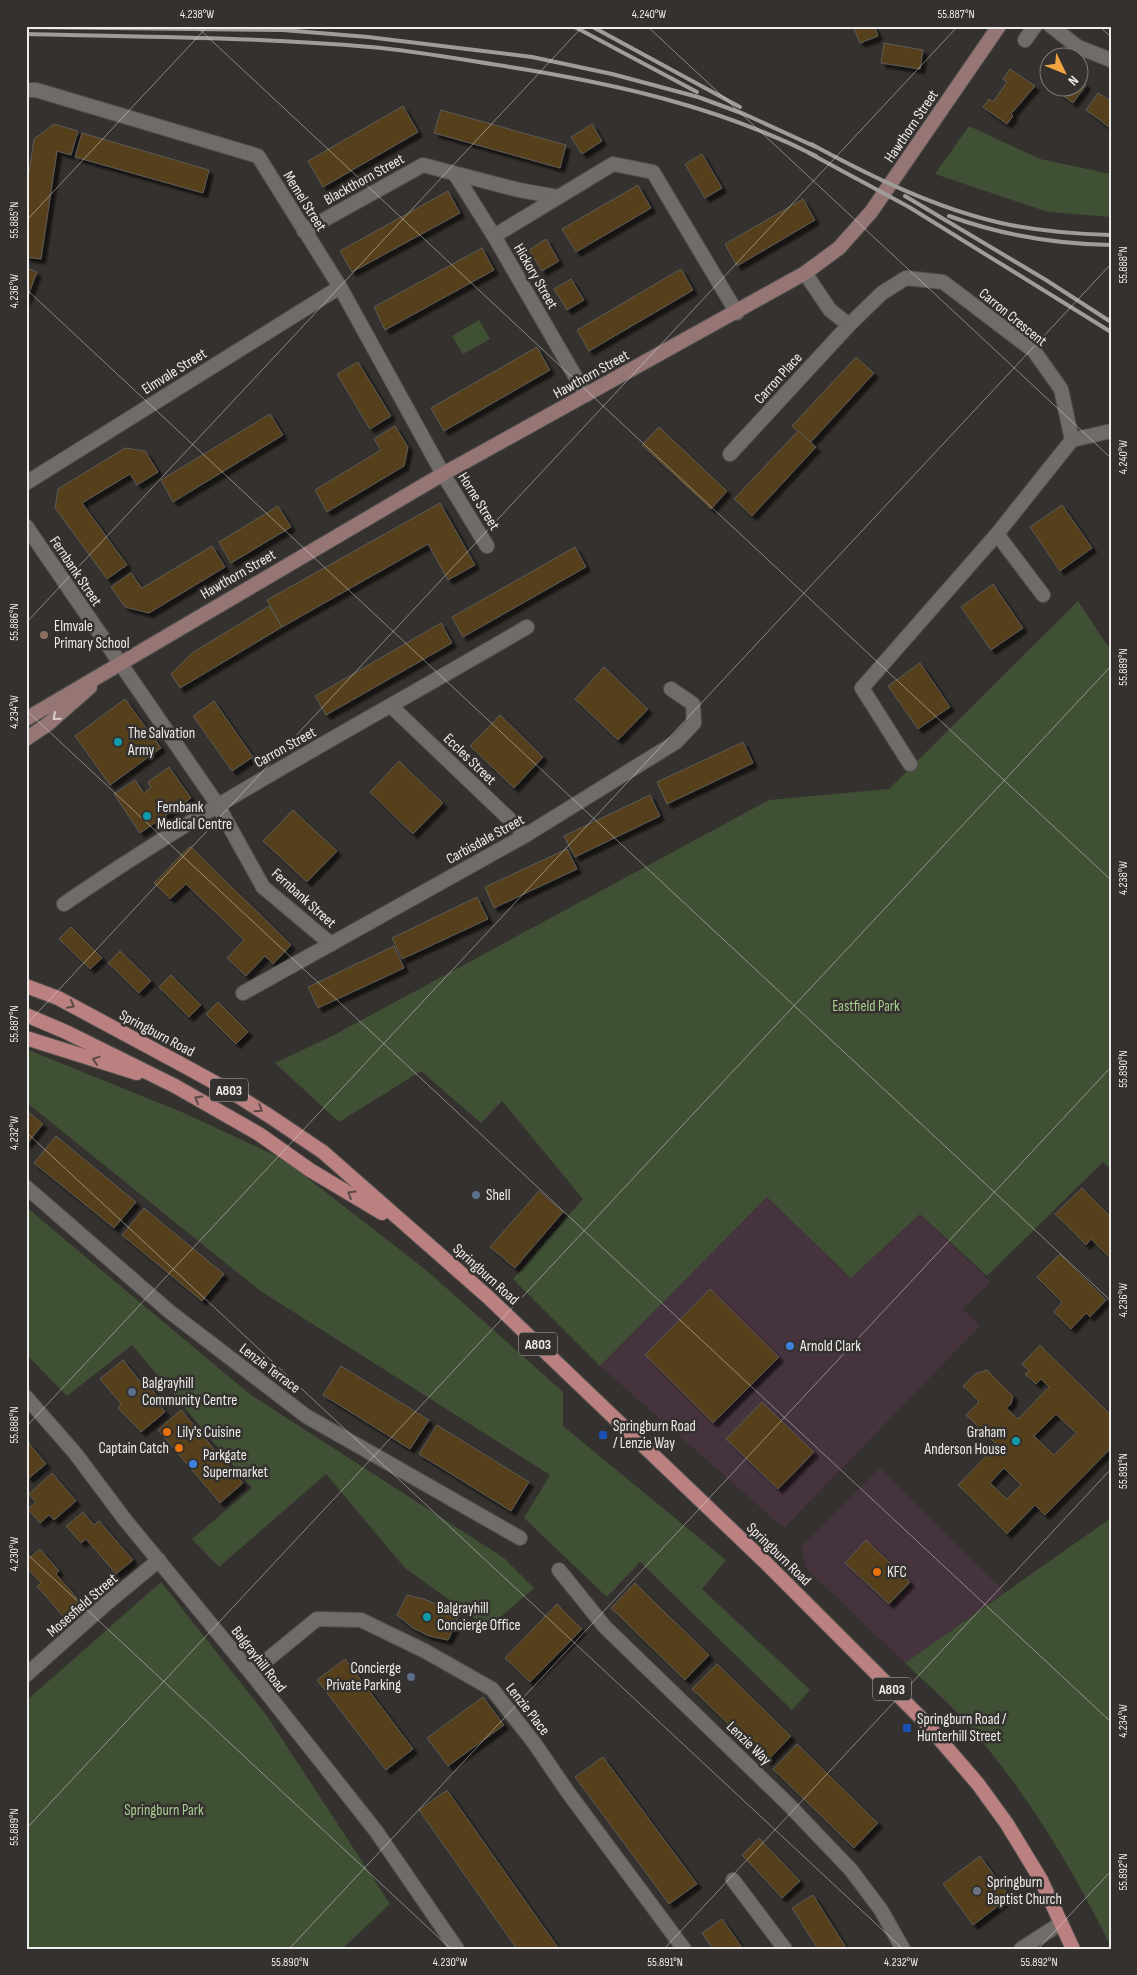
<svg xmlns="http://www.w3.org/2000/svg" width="1137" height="1975" viewBox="0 0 1137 1975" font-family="'Sofia Sans Condensed',sans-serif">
	<defs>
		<filter id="shadow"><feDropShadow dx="4.5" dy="4.5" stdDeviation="1" flood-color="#0009"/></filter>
	</defs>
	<rect width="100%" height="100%" fill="#34312e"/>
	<g fill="#45333d">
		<path d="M767,1197l84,81 69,-64 71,68 -28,27 17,17 -196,202 -184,-162z"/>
		<path d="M880,1468l125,124 -100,71 -99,-95 -5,-21z"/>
	</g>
	<g fill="#405035">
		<path d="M969,126l71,33 71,15v43l-63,-5 -113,-38z"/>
		<path d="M479,320l11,19 -27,15 -11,-18z"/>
		<path d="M1078,601l33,50v519l-8,-8 -116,114 -67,-62 -69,64 -84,-81 -167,169 -87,-87 70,-80 -81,-98 -21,22 -60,-52 -82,51 -64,-59 59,-28 435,-235 120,-11z"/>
		<path d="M26,1049l158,64 99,46 143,111 137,122v34l163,134 -24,29 108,101 -18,20 -152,-148 -33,35 -83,-79 26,-43 -291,-185 -233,-188z"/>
		<path d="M26,1207l225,188 253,163 30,30 -46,40 -83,-60 -79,-94 -107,93 -27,-28 60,-51 -120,-143 -65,51 -41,-42z"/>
		<path d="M1111,1518v429c-41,-84 -85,-155 -146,-226 -19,-21 -40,-39 -60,-58z"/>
		<path d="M161,1582l106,134 123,188 -48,45h-316v-248z"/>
	</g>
	<g fill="#573f1b" stroke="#5d5b57" fill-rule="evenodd" filter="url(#shadow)">
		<path d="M853,26h21l4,10 -18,7z"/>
		<path d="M884,43l39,7 -3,19 -39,-6z"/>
		<path d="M1010,69l25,17 -24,28 2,2 -6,8 -24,-17 6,-8 4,3 14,-20 -4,-3z"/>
		<path d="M1080,80l6,5 -13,18 -21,-15h28z"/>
		<path d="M1098,93l13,8 -2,26 -23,-17z"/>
		<path d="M403,106l15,26 -95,55 -15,-26z"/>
		<path d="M441,110l125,35 -6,23 -126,-35z"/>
		<path d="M54,124l24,7 -7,24 -14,-4 -16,108 -15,-2v-65l8,-53z"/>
		<path d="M592,124l10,17 -20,13 -11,-17z"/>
		<path d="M82,133l127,37 -6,23 -128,-36z"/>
		<path d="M702,154l20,34 -17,10 -20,-34z"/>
		<path d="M638,185l13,23 -75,44 -14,-23z"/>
		<path d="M448,191l12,22 -108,59 -12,-21z"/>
		<path d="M803,199l12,21 -78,46 -12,-22z"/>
		<path d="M546,239l13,22 -17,10 -13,-21z"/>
		<path d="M482,248l12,22 -109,60 -11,-23z"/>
		<path d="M26,268l11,4 -11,29z"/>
		<path d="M681,269l12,21 -104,61 -12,-21z"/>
		<path d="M571,279l13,21 -17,10 -13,-21z"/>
		<path d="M537,347l13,23 -106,61 -13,-23z"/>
		<path d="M856,357l18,16 -64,70 -18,-17z"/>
		<path d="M358,362l33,54 -21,13 -33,-55z"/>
		<path d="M270,414l13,21 -110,67 -12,-22z"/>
		<path d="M395,426l13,21 -4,19 -77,46 -12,-22 66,-40 -7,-11z"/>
		<path d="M659,427l68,64 -16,18 -69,-64z"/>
		<path d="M798,431l18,16 -64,69 -18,-17z"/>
		<path d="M125,448l20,3 13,21 -21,13 -7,-11 -48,29 45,62 -20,14 -52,-71 3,-19z"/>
		<path d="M440,503l35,62 -27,15 -20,-36 -146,83 -15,-27z"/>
		<path d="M1062,505l30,43 -32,23 -30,-44z"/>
		<path d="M278,506l13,21 -60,36 -12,-21z"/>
		<path d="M212,546l13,21 -76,46 -24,-6 -14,-20 20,-14 11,15z"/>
		<path d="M575,547l11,20 -123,70 -11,-20z"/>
		<path d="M993,584l30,44 -32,22 -30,-43z"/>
		<path d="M269,606l13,21 -102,61 -9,-14 21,-21z"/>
		<path d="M441,623l11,20 -126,72 -11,-19z"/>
		<path d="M920,663l30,44 -32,22 -30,-43z"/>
		<path d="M604,667l44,42 -30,31 -43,-41z"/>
		<path d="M125,699l36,49 -51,37 -35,-49z"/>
		<path d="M214,701l39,56 -21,14 -39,-55z"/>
		<path d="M500,715l43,42 -29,31 -44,-42z"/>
		<path d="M743,742l10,21 -86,41 -10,-22z"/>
		<path d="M399,761l44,42 -30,31 -43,-42z"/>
		<path d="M169,767l22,31 -51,35 -26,-39 21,-14 9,13 7,-6 -3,-5z"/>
		<path d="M650,795l10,21 -85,41 -11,-21z"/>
		<path d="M293,810l44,41 -30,31 -44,-41z"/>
		<path d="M190,846l101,99 -18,19 -8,-8 -19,20 -19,-18 17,-18 -58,-56 -16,15 -16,-16z"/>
		<path d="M567,849l10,20 -83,39 -9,-21z"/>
		<path d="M477,897l11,22 -86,40 -10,-21z"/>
		<path d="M71,927l31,31 -12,11 -31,-30z"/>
		<path d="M394,946l10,22 -86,40 -10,-21z"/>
		<path d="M120,951l31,30 -12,12 -31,-30z"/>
		<path d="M171,975l30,30 -12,12 -30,-30z"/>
		<path d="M218,1002l30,30 -12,12 -30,-30z"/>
		<path d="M26,1110l17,14 -17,21z"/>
		<path d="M56,1136l80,66 -22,26 -80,-65z"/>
		<path d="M1082,1188l29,29v42l-20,-20 -5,6 -31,-31z"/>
		<path d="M539,1191l24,21 -48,56 -25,-21z"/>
		<path d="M144,1208l80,66 -22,27 -80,-66z"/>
		<path d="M1060,1254l46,46 -16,17 -4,-4 -15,16 -17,-17 8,-10 -25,-25z"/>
		<path d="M710,1289l69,68 -66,66 -68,-68z"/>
		<path d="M1040,1345l71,70v33l-66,67 -10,-10 -28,29 -49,-49 39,-40 -31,-30 13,-13 -16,-16 12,-12 12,-4 26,26 -2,8 -5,4 12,11 31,-32 -8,-8 -5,5 -11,-10 4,-3 -7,-7zM1056,1414l20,19 -22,22 -20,-19zM1004,1468l17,17 -14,14 -17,-16z"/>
		<path d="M123,1360l20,25 4,-2 12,16 -1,3 7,10 -24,20 -23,-24 3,-4 -21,-25z"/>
		<path d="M341,1366l88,54 -19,29 -87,-54z"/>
		<path d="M762,1402l52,50 -36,37 -52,-50z"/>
		<path d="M181,1410l62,73 -23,20 -62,-73z"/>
		<path d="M437,1425l92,57 -18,29 -92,-57z"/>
		<path d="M27,1441l19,23 -17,14 -3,-3z"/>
		<path d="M52,1473l24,28 -22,19 -5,-5 -9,8 -12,-14 8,-7 -7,-8z"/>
		<path d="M83,1512l11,13 5,-4 34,39 -17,14 -30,-35 -5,4 -15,-17z"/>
		<path d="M866,1540l44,42 -21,22 -44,-41z"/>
		<path d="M40,1549l19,22 -3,3 27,31 -17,15 -29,-34 4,-3 -15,-16v-6z"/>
		<path d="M635,1583l74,72 -24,25 -74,-72z"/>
		<path d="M407,1595l17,4 19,8 15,12 -10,21 -19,-4 -16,-8 -16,-13z"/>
		<path d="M557,1604l25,25 -52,53 -25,-24z"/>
		<path d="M345,1659l68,90 -27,21 -69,-90z"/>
		<path d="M717,1664l74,72 -24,25 -75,-72z"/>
		<path d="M483,1697l21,28 -56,41 -21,-28z"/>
		<path d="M797,1744l81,79 -24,25 -81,-79z"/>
		<path d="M603,1757l94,127 -28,20 -94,-127z"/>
		<path d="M447,1790l112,159h-42l-98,-139z"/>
		<path d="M759,1838l41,43 -18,17 -40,-43z"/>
		<path d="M980,1856l30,41 -37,28 -30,-41z"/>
		<path d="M813,1895l34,54h-29l-26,-41z"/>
		<path d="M722,1919l21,30h-30l-11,-16z"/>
	</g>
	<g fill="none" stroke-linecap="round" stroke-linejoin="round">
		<defs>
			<g id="minor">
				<path d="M1051,26l27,21 33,13"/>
				<path d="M1025,40l10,-14"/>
				<path d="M26,90h10l222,66 82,131 103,187 44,72"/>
				<path d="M455,174l39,62 92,159"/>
				<path d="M304,231l119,-66 96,25 39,7"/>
				<path d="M494,236l119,-72 40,8 84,141"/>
				<path d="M805,273l25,37 19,15"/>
				<path d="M1072,440l39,-9"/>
				<path d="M730,454l119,-129 33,-32 24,-15 37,4 91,69 27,38 11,51 -75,94 -135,154 48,76"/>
				<path d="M26,483l314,-196"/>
				<path d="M26,526l191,278 46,83 68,57"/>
				<path d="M997,534l46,61"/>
				<path d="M391,706l135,129"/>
				<path d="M64,904c148,-102 308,-186 463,-277"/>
				<path d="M243,993l283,-158 150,-93 18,-19 -1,-19 -22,-15"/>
				<path d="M26,1187l144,125 136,104 214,122"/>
				<path d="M559,1570l46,57 184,178 62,65 30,40 22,39"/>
				<path d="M251,1673l66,-54 44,1 64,31 67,38 43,55 32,47 117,158"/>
				<path d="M26,1675l81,-72 52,-43"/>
				<path d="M733,1880l52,69"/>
				<path d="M1021,1949l40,-26"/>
			</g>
			<path id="tertiary" d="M26,1397l49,56 51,68 125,152 125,158 81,118"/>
			<g id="secondary">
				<path d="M26,719l417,-245 362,-201 34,-25 32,-36 128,-186"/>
				<path d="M26,739l22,-15 42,-37"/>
			</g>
			<g id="primary">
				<path d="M26,986l32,12 121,65 51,28 41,26 52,35 165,145 278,266 158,158 54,63 29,40 34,56 32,69"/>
				<path d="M26,1015l40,17 109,54 84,48 51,36 72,43"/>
				<path d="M26,1038l111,35"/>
			</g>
		</defs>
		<use href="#minor" stroke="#52504d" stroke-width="16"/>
		<use href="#tertiary" stroke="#52504d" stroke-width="16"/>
		<use href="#secondary" stroke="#52504d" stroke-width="16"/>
		<use href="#primary" stroke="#52504d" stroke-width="16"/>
		<use href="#minor" stroke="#6f6c69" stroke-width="14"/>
		<use href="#tertiary" stroke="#6f6c69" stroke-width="14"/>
		<use href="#secondary" stroke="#957675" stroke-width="14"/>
		<use href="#primary" stroke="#bb8080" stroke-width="14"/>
		<g stroke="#9f9d9a" stroke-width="4">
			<path d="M573,26l124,66"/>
			<path d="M591,26l149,81"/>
			<path d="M26,27l257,3 85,7 164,20 80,17 86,23 46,17 72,33"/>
			<path d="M26,34c115,3 230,3 344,13 47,4 94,13 140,20 107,17 209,40 306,89"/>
			<path d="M811,144c59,32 124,64 190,79 36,8 73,11 110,12"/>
			<path d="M809,153l100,54 202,125"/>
			<path d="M905,196l141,84 65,42"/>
			<path d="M949,216c52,19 106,28 162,29"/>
		</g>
	</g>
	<defs><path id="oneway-chevron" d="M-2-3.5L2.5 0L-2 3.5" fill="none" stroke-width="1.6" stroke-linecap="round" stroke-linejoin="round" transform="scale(1.25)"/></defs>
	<use stroke="#d8cfce" href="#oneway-chevron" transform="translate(56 717) rotate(139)"/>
	<g stroke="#5c4947">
		<use href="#oneway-chevron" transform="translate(71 1005) rotate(28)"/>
		<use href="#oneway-chevron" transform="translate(96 1060) rotate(-162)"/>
		<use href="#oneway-chevron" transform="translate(198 1099) rotate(-150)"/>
		<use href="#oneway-chevron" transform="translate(259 1109) rotate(33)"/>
		<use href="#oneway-chevron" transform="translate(351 1194) rotate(-149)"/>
	</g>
	<path fill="none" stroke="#efedeb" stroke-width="1" stroke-opacity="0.45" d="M196,26l915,854M647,26l464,432M1099,26l12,11M26,221l182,-195M26,289l1085,1012M26,623l557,-597M26,710l1085,1012M26,1025l932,-999M26,1132l877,817M26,1427l1085,-1163M26,1553l425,396M26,1829l1085,-1163M289,1949l822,-882M664,1949l447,-480M1038,1949l73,-78"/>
	<circle fill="#8d6e63" stroke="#34312e" stroke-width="2" cx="44" cy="635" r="5"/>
	<g fill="#0f9aa8" stroke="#34312e" stroke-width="2">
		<circle cx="118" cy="742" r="5"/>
		<circle cx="147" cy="816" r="5"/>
		<circle cx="1016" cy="1441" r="5"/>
		<circle cx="427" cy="1617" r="5"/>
	</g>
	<g fill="#5c6f8a" stroke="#34312e" stroke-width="2">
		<circle cx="476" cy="1195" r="5"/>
		<circle cx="132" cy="1392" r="5"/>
		<circle cx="411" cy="1677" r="5"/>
	</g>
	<g fill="#3f7fe0" stroke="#34312e" stroke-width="2">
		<circle cx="790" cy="1346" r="5"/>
		<circle cx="193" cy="1464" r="5"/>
	</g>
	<g fill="#e8710a" stroke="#34312e" stroke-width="2">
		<circle cx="167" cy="1432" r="5"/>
		<circle cx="179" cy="1448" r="5"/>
		<circle cx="877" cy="1572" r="5"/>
	</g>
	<g fill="#1a4fb4" stroke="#34312e" stroke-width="2">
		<rect x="598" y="1430" width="10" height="10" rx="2.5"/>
		<rect x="902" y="1723" width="10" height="10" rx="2.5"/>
	</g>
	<circle fill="#6b7280" stroke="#34312e" stroke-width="2" cx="977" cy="1891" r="5"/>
	<g text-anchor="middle" stroke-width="5" stroke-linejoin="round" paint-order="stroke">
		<g fill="#34312e" stroke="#b7b5b2" stroke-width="1">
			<rect x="210" y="1078.5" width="38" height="23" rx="4"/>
			<rect x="519" y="1332.5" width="38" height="23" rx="4"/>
			<rect x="873" y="1677.5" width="38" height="23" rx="4"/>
		</g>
		<g font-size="14" font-weight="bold" fill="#efedeb">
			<text x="229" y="1095">A803</text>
			<text x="538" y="1349">A803</text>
			<text x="892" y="1694">A803</text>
		</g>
		<g font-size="15" fill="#efedeb" stroke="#34312e">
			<text transform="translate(911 126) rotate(-56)" y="5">Hawthorn Street</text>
			<text transform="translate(364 179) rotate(-29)" y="5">Blackthorn Street</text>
			<text transform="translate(305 201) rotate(58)" y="5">Memel Street</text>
			<text transform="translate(536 276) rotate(60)" y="5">Hickory Street</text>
			<text transform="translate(1013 317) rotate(39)" y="5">Carron Crescent</text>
			<text transform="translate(174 371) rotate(-32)" y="5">Elmvale Street</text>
			<text transform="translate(591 374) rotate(-29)" y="5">Hawthorn Street</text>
			<text transform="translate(778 378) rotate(-48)" y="5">Carron Place</text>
			<text transform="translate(479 501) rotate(58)" y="5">Horne Street</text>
			<text transform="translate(76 571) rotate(56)" y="5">Fernbank Street</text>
			<text transform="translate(238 574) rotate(-30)" y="5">Hawthorn Street</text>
			<text transform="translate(285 747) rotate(-29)" y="5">Carron Street</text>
			<text transform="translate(470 759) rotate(44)" y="5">Eccles Street</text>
			<text transform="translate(485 839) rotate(-29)" y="5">Carbisdale Street</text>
			<text transform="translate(304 898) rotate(42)" y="5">Fernbank Street</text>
			<text transform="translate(157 1033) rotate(28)" y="5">Springburn Road</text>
			<text transform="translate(486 1274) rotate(42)" y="5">Springburn Road</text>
			<text transform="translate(270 1368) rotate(37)" y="5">Lenzie Terrace</text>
			<text transform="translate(779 1554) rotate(44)" y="5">Springburn Road</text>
			<text transform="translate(82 1605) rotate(-41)" y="5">Mosesfield Street</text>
			<text transform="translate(259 1659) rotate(52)" y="5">Balgrayhill Road</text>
			<text transform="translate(528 1709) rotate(52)" y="5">Lenzie Place</text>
			<text transform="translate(749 1743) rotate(44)" y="5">Lenzie Way</text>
		</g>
		<g font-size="15" fill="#efedeb" stroke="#34312e" text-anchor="start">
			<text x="54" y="631">Elmvale<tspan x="54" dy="17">Primary School</tspan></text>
			<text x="128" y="738">The Salvation<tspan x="128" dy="17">Army</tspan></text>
			<text x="157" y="812">Fernbank<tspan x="157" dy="17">Medical Centre</tspan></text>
			<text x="486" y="1200">Shell</text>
			<text x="800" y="1351">Arnold Clark</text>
			<text x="142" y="1388">Balgrayhill<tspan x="142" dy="17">Community Centre</tspan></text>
			<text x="613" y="1431">Springburn Road<tspan x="613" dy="17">/ Lenzie Way</tspan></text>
			<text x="177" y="1437">Lily's Cuisine</text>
			<text x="1006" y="1437" text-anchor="end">Graham<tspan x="1006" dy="17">Anderson House</tspan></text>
			<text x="169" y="1453" text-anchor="end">Captain Catch</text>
			<text x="203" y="1460">Parkgate<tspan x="203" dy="17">Supermarket</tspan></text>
			<text x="887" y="1577">KFC</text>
			<text x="437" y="1613">Balgrayhill<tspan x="437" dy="17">Concierge Office</tspan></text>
			<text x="401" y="1673" text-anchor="end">Concierge<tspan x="401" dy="17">Private Parking</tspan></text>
			<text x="917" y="1724">Springburn Road /<tspan x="917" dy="17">Hunterhill Street</tspan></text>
			<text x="987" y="1887">Springburn<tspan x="987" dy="17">Baptist Church</tspan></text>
		</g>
		<g font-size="15" fill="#a8cd91" stroke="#34312e">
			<text x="866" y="1011">Eastfield Park</text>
			<text x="164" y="1815">Springburn Park</text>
		</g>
	</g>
	<rect width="1137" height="1975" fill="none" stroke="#34312e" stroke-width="55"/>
	<g transform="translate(1064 72) rotate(133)"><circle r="24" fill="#34312e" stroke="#7f7c7a"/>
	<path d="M0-4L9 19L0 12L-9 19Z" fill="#f2a542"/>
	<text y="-8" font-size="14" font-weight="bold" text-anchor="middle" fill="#efedeb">N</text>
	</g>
	<rect x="28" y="28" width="1082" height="1920" fill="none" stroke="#efedeb" stroke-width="2"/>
	<g font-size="12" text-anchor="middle" fill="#efedeb">
		<text x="197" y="18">4.238°W</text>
		<text x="649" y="18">4.240°W</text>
		<text x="956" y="18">55.887°N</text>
		<text transform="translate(14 220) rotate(-90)" y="4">55.885°N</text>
		<text transform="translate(1123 265) rotate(-90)" y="4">55.888°N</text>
		<text transform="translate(14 291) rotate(-90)" y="4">4.236°W</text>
		<text transform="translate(1123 457) rotate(-90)" y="4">4.240°W</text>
		<text transform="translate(14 622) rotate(-90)" y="4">55.886°N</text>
		<text transform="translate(1123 667) rotate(-90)" y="4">55.889°N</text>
		<text transform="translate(14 712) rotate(-90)" y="4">4.234°W</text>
		<text transform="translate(1123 878) rotate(-90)" y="4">4.238°W</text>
		<text transform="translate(14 1024) rotate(-90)" y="4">55.887°N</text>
		<text transform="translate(1123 1069) rotate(-90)" y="4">55.890°N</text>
		<text transform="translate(14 1133) rotate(-90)" y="4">4.232°W</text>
		<text transform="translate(1123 1300) rotate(-90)" y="4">4.236°W</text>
		<text transform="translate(14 1425) rotate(-90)" y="4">55.888°N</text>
		<text transform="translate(1123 1471) rotate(-90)" y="4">55.891°N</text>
		<text transform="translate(14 1554) rotate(-90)" y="4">4.230°W</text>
		<text transform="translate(1123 1721) rotate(-90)" y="4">4.234°W</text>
		<text transform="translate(14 1827) rotate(-90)" y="4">55.889°N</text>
		<text transform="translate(1123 1872) rotate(-90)" y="4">55.892°N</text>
		<text x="290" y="1966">55.890°N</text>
		<text x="450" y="1966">4.230°W</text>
		<text x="665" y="1966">55.891°N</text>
		<text x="901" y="1966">4.232°W</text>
		<text x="1039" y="1966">55.892°N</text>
	</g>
</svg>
